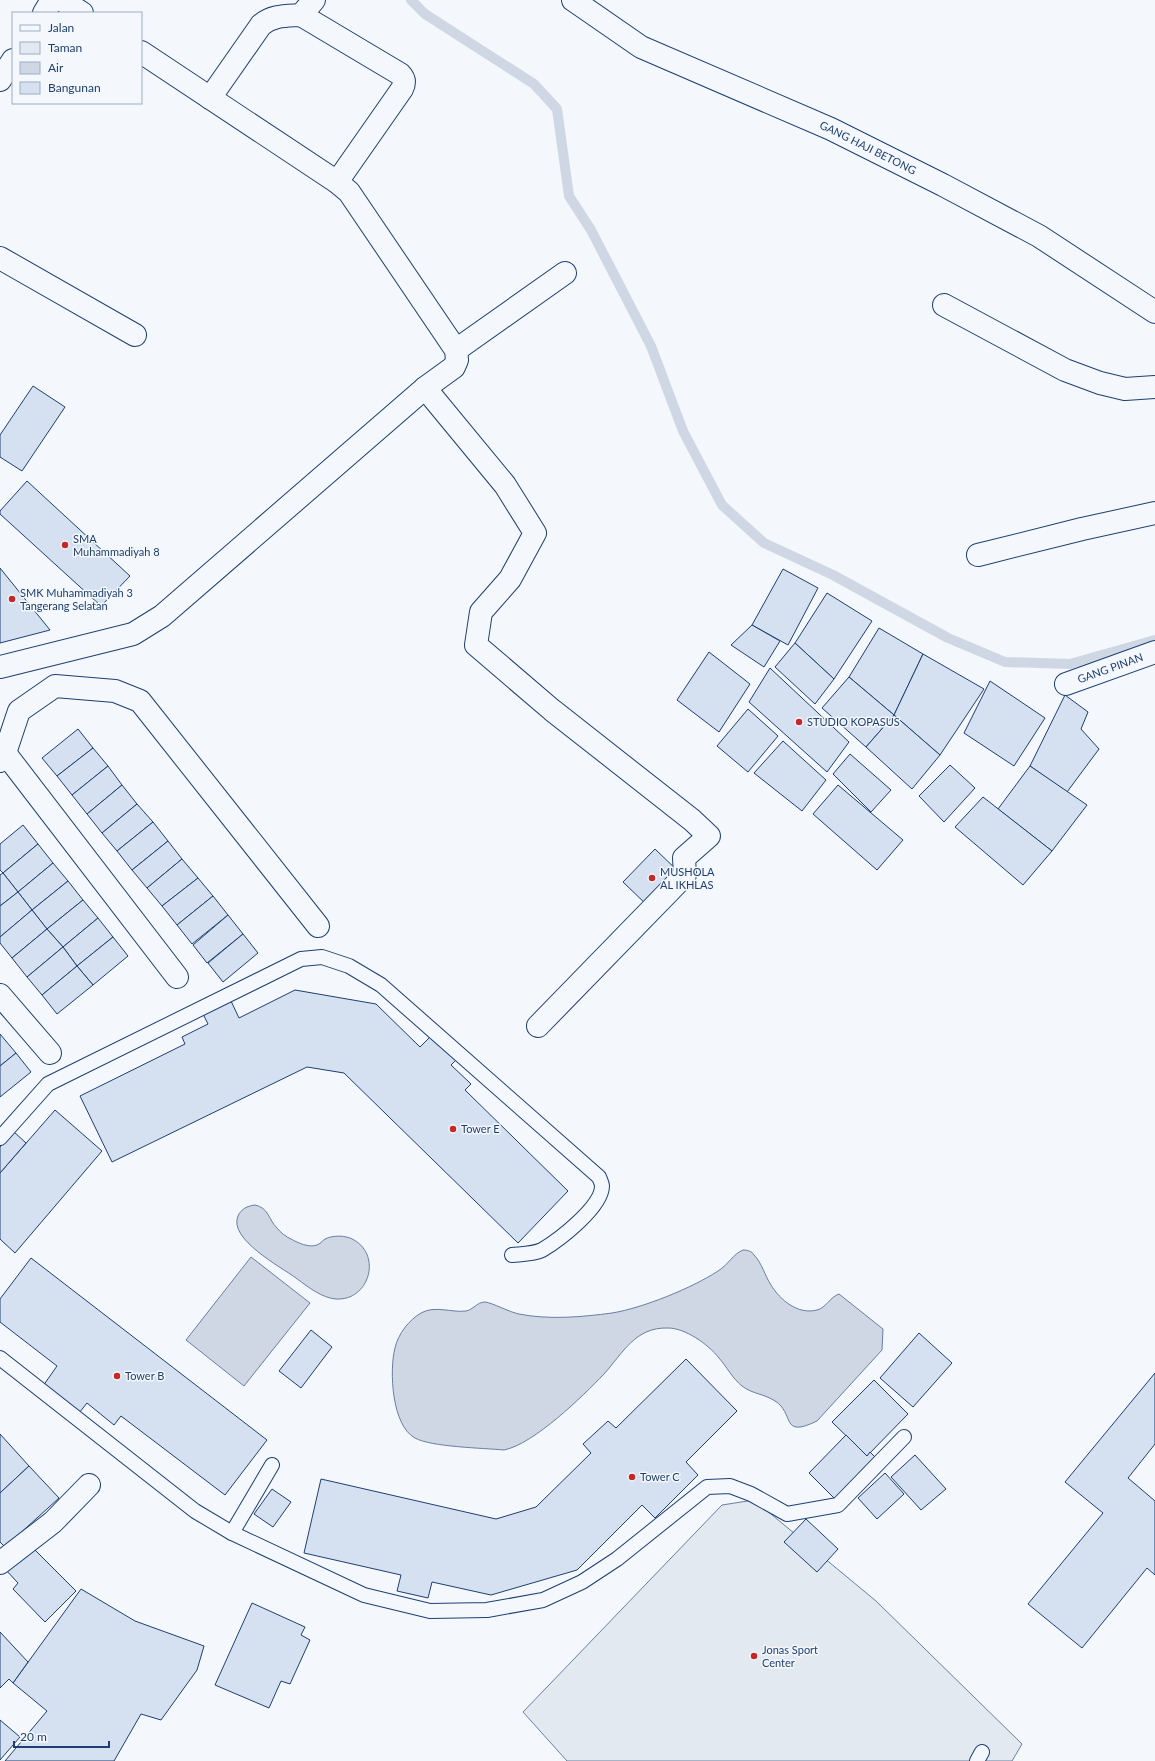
<svg xmlns="http://www.w3.org/2000/svg" width="1155" height="1761" viewBox="0 0 1155 1761" font-family="Lato,sans-serif">
	<rect width="100%" height="100%" fill="#f4f7fb"/>
	<path fill="#e3e9f0" stroke="#687fa3" d="M754,1500l122,101 146,143 -10,17h-445l-44,-49 199,-207z"/>
	<g fill="#cfd7e4" stroke="#687fa3">
		<path d="M255,1205c14,3 13,14 22,23 3,4 9,9 14,11 7,4 18,9 26,6 3,-1 5,-4 8,-6 8,-4 21,-4 29,1 28,16 15,61 -18,59 -14,-1 -28,-12 -40,-21 -15,-11 -68,-39 -58,-62 3,-7 9,-10 17,-11z"/>
		<path d="M743,1250c4,0 9,1 11,5 8,8 11,21 17,30 9,15 27,30 46,25 9,-2 13,-13 22,-16l44,35 -1,21 -65,71c-37,18 -22,-8 -42,-20 -10,-7 -23,-7 -33,-15 -9,-7 -16,-20 -23,-28 -11,-14 -34,-30 -51,-30 -33,-1 -45,25 -64,46 -21,22 -70,70 -100,76 -21,-2 -73,-3 -89,-12 -23,-12 -26,-67 -20,-90 3,-14 14,-28 26,-35 14,-8 31,0 45,-2 7,-1 11,-9 19,-9 8,1 24,10 34,12 30,6 63,3 93,-1 31,-5 80,-25 106,-42 10,-6 15,-17 25,-21z"/>
		<path d="M251,1257l59,46 -66,83 -58,-46z"/>
	</g>
	<g fill="none" stroke-linecap="round" stroke-linejoin="round">
		<path stroke="#cfd7e4" stroke-width="10" d="M411,0l14,14 109,70 23,25 12,87 22,34 60,116 32,85 39,74 42,38 69,32 115,63 57,24 65,2 85,-24"/>
	</g>
	<g fill="#d5e0f0" stroke="#1d3f73">
		<path d="M33,386l32,21 -43,64 -22,-14v-22z"/>
		<path d="M27,481l103,95 -29,30 -101,-92v-3z"/>
		<path d="M0,568l50,62 -50,13z"/>
		<path d="M783,569l35,19 -30,57 -36,-20z"/>
		<path d="M827,593l45,28 -38,58 -39,-36z"/>
		<path d="M752,625l28,16 -16,26 -33,-22z"/>
		<path d="M879,628l44,26 -29,61 -45,-38z"/>
		<path d="M795,643l39,36 -19,25 -40,-37z"/>
		<path d="M709,652l41,32 -31,48 -42,-32z"/>
		<path d="M923,654l61,35 -44,66 -46,-40z"/>
		<path d="M770,668l79,74 -22,30 -78,-70z"/>
		<path d="M849,677l45,38 -28,32 -44,-39z"/>
		<path d="M990,681l55,37 -31,48 -50,-33z"/>
		<path d="M1065,695l23,17 -7,17 18,20 -32,43 -37,-26z"/>
		<path d="M748,709l30,27 -30,36 -31,-26z"/>
		<path d="M894,715l46,40 -28,34 -46,-42z"/>
		<path d="M78,729l15,19 -36,28 -15,-18z"/>
		<path d="M783,741l43,39 -24,31 -48,-38z"/>
		<path d="M93,748l15,18 -36,29 -15,-19z"/>
		<path d="M850,754l41,36 -20,22 -38,-38z"/>
		<path d="M950,765l25,23 -31,34 -25,-26z"/>
		<path d="M108,766l14,19 -35,29 -15,-19z"/>
		<path d="M1030,766l57,39 -35,46 -54,-42z"/>
		<path d="M122,785l15,19 -35,29 -15,-19z"/>
		<path d="M838,785l65,55 -26,30 -64,-56z"/>
		<path d="M983,797l69,54 -29,34 -68,-58z"/>
		<path d="M137,804l16,18 -36,29 -15,-18z"/>
		<path d="M153,822l15,19 -36,29 -15,-19z"/>
		<path d="M23,825l15,19 -35,29 -3,-3v-26z"/>
		<path d="M168,841l14,18 -35,29 -15,-18z"/>
		<path d="M38,844l15,19 -35,29 -15,-19z"/>
		<path d="M655,849l26,25 -32,33 -26,-25z"/>
		<path d="M182,859l16,19 -36,28 -15,-18z"/>
		<path d="M53,863l15,18 -36,29 -14,-18z"/>
		<path d="M3,873l15,19 -18,14v-31z"/>
		<path d="M198,878l15,18 -36,29 -15,-19z"/>
		<path d="M68,881l15,19 -36,29 -15,-19z"/>
		<path d="M18,892l14,18 -32,27v-31z"/>
		<path d="M213,896l15,19 -36,29 -15,-19z"/>
		<path d="M83,900l15,18 -35,29 -16,-18z"/>
		<path d="M32,910l15,19 -35,29 -12,-15v-6z"/>
		<path d="M228,915l15,19 -36,29 -14,-18z"/>
		<path d="M98,918l15,19 -36,29 -14,-19z"/>
		<path d="M47,929l16,18 -36,30 -15,-19z"/>
		<path d="M243,934l15,19 -35,29 -15,-19z"/>
		<path d="M113,937l15,19 -35,29 -16,-19z"/>
		<path d="M63,947l14,19 -35,29 -15,-18z"/>
		<path d="M77,966l16,19 -36,29 -15,-19z"/>
		<path d="M295,990l81,14 44,43 15,-15 24,25 -8,8 20,19 -6,6 103,101 -50,52 -174,-170 -37,-6 -195,95 -32,-66 105,-52 -3,-7 26,-13 -5,-10 28,-13 8,17z"/>
		<path d="M0,1034l16,19 -16,13z"/>
		<path d="M16,1053l15,19 -31,25v-31z"/>
		<path d="M55,1110l47,41 -87,102 -15,-14v-66z"/>
		<path d="M13,1131l13,12 -26,30v-26z"/>
		<path d="M31,1258l236,182 -42,55 -104,-79 -7,9 -27,-22 -8,10 -36,-27 14,-20 -57,-44v-23z"/>
		<path d="M311,1330l21,17 -31,41 -22,-17z"/>
		<path d="M919,1333l33,30 -39,44 -33,-29z"/>
		<path d="M686,1359l51,52 -51,51 12,13 -43,43 -13,-13 -65,65 -86,25 -59,-13 -4,16 -31,-7 4,-16 -97,-22 17,-74 175,40 40,-12 55,-54 -8,-9 25,-23 8,7z"/>
		<path d="M1155,1373v71l-27,34 27,23v74l-8,-7 -65,80 -54,-44 75,-91 -38,-31z"/>
		<path d="M874,1380l34,34 -41,42 -35,-34z"/>
		<path d="M0,1434l29,32 -29,27z"/>
		<path d="M846,1435l21,21 3,-4 7,7 -40,42 -28,-28z"/>
		<path d="M915,1455l31,34 -25,21 -30,-33z"/>
		<path d="M29,1466l30,32 -54,49 -5,-5v-49z"/>
		<path d="M885,1473l19,21 -27,25 -19,-21z"/>
		<path d="M272,1489l19,13 -18,25 -19,-13z"/>
		<path d="M806,1519l32,30 -21,23 -33,-30z"/>
		<path d="M29,1544l47,47 -31,31 -32,-33 5,-6 -13,-14z"/>
		<path d="M81,1589l54,32 69,25 -7,24 -36,50 -20,-6 -27,47h-109l42,-50 -34,-28z"/>
		<path d="M252,1603l53,24 -4,8 9,5 -20,44 -9,-3 -12,27 -54,-23z"/>
		<path d="M0,1632l28,30 -15,21 -4,-4 -9,9z"/>
		<path d="M0,1720l20,17 -20,23z"/>
	</g>
	<g fill="none" stroke-linecap="round" stroke-linejoin="round">
		<defs>
			<g id="service">
				<path d="M0,1138l48,-54 253,-125 21,-2 27,9 32,19 218,192c1,3 3,6 3,9 0,21 -43,54 -60,64 -8,4 -21,4 -30,5"/>
				<path d="M0,1358l195,153 37,22 132,62 66,16 57,-1 56,-10 39,-18 35,-23 90,-72 23,-1 21,8 36,20 51,-9 66,-68"/>
				<path d="M232,1533l40,-68"/>
				<path d="M977,1761l5,-9"/>
			</g>
			<g id="minor">
				<path d="M62,0l20,13"/>
				<path id="s1" d="M573,0l68,47 190,82 112,56 96,51 116,76"/>
				<path d="M44,13l8,-13"/>
				<path d="M301,15l99,59c5,5 5,9 2,15l-65,93"/>
				<path d="M0,80l13,-20"/>
				<path d="M210,98l51,-73c11,-10 26,-9 40,-10l13,-15"/>
				<path d="M0,258l135,77"/>
				<path d="M944,305l121,65 35,13 25,6 30,-2"/>
				<path d="M456,350l109,-77"/>
				<path d="M425,388l80,97 30,48 -25,46 -29,33 -5,33 76,65 140,110 17,16 -25,22 1,17 -147,151"/>
				<path d="M978,555l104,-26 73,-16"/>
				<path d="M0,667l133,-33 29,-18 263,-228 29,-21 3,-7 -1,-10 -107,-158 -12,-10 -196,-130"/>
				<path id="s2" d="M1066,684l89,-32"/>
				<path d="M5,753l172,224"/>
				<path d="M0,761l5,-8 14,-42 36,-25 60,5 25,10 178,225"/>
				<path d="M0,995l50,58"/>
				<path d="M0,1563l53,-41 36,-37"/>
			</g>
		</defs>
		<use href="#service" stroke="#1d3f73" stroke-width="16"/>
		<use href="#minor" stroke="#1d3f73" stroke-width="24"/>
		<use href="#service" stroke="#f4f7fb" stroke-width="14"/>
		<use href="#minor" stroke="#f4f7fb" stroke-width="22"/>
	</g>
	<g fill="#c62828" stroke="#f4f7fb" stroke-width="1.5">
		<circle cx="65" cy="545" r="4"/>
		<circle cx="12" cy="599" r="4"/>
		<circle cx="799" cy="722" r="4"/>
		<circle cx="652" cy="878" r="4"/>
		<circle cx="453" cy="1129" r="4"/>
		<circle cx="117" cy="1376" r="4"/>
		<circle cx="632" cy="1477" r="4"/>
		<circle cx="754" cy="1656" r="4"/>
	</g>
	<g text-anchor="middle" stroke-width="3" stroke-linejoin="round" paint-order="stroke">
		<g font-size="11" fill="#1d3f73" stroke="#f4f7fb">
			<text dy="4" stroke="none"><textPath href="#s1" startOffset="331">GANG HAJI BETONG</textPath></text>
			<text dy="4" stroke="none"><textPath href="#s2" startOffset="47">GANG PINAN</textPath></text>
		</g>
		<g font-size="11" fill="#1d3f73" stroke="#f4f7fb" text-anchor="start">
			<text x="73" y="543">SMA<tspan x="73" dy="13">Muhammadiyah 8</tspan></text>
			<text x="20" y="597">SMK Muhammadiyah 3<tspan x="20" dy="13">Tangerang Selatan</tspan></text>
			<text x="807" y="726">STUDIO KOPASUS</text>
			<text x="660" y="876">MUSHOLA<tspan x="660" dy="13">AL IKHLAS</tspan></text>
			<text x="461" y="1133">Tower E</text>
			<text x="125" y="1380">Tower B</text>
			<text x="640" y="1481">Tower C</text>
			<text x="762" y="1654">Jonas Sport<tspan x="762" dy="13">Center</tspan></text>
		</g>
	</g>
	<rect x="12" y="12" width="130" height="92" fill="#f4f7fb" stroke="#9eadc5"/>
	<rect x="20" y="25" width="20" height="6" fill="#f4f7fb" stroke="#9eadc5"/>
	<text x="48" y="32" font-size="12" fill="#1d3f73">Jalan</text>
	<rect x="20" y="42" width="20" height="12" fill="#e3e9f0" stroke="#9eadc5"/>
	<text x="48" y="52" font-size="12" fill="#1d3f73">Taman</text>
	<rect x="20" y="62" width="20" height="12" fill="#cfd7e4" stroke="#9eadc5"/>
	<text x="48" y="72" font-size="12" fill="#1d3f73">Air</text>
	<rect x="20" y="82" width="20" height="12" fill="#d5e0f0" stroke="#9eadc5"/>
	<text x="48" y="92" font-size="12" fill="#1d3f73">Bangunan</text>
	<path d="M14 1741v6h95v-6" fill="none" stroke="#1d3f73" stroke-width="2"/>
	<text x="20" y="1741" font-size="12" fill="#1d3f73" stroke="#f4f7fb" stroke-width="3" paint-order="stroke">20 m</text>
</svg>
